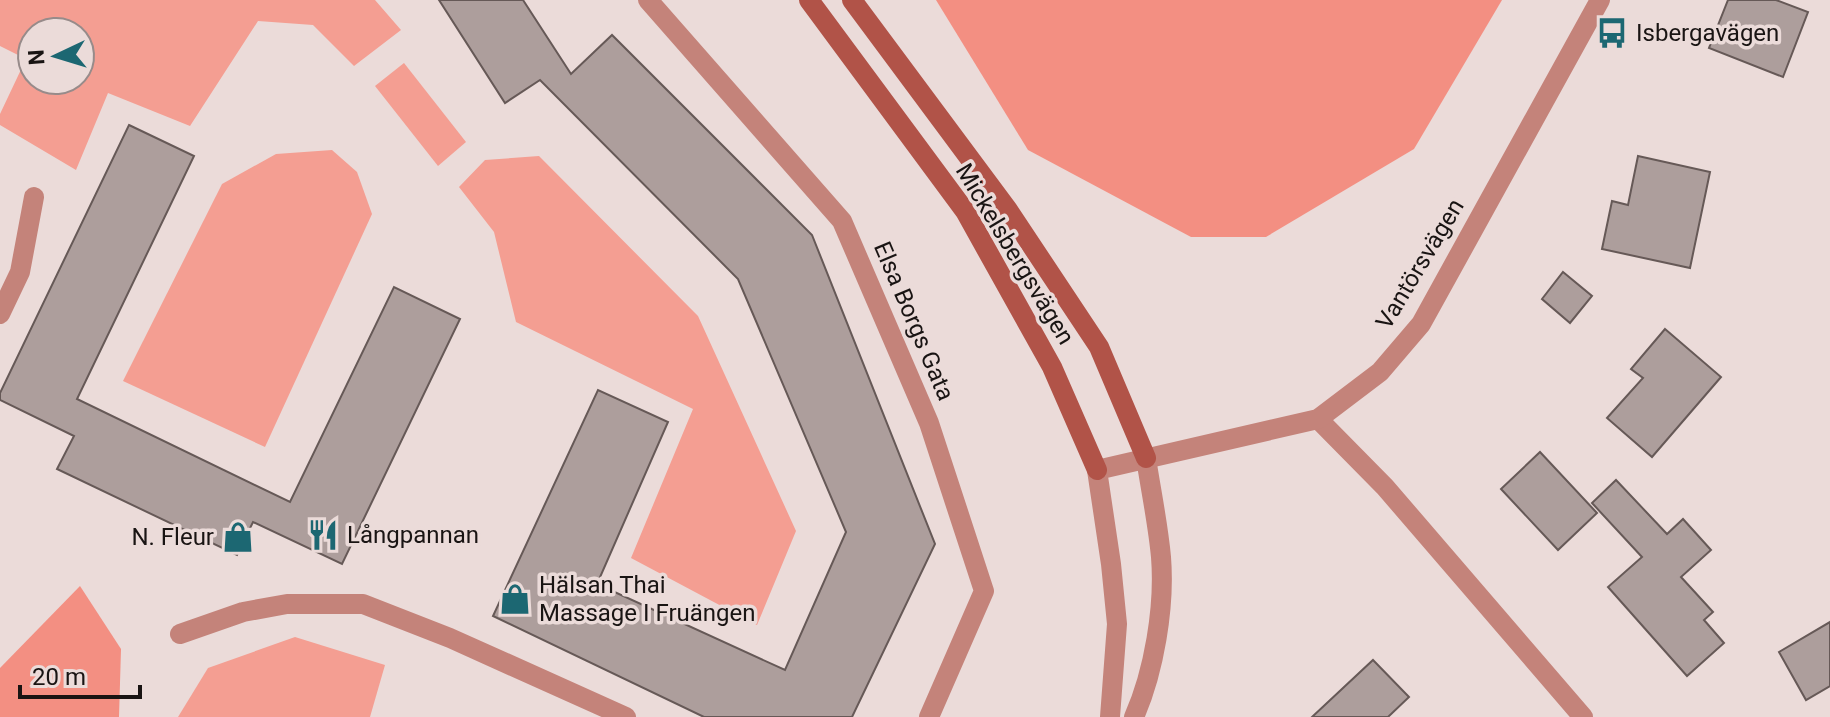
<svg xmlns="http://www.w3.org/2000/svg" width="1830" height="717" viewBox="0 0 1830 717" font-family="Roboto,sans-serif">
	<rect width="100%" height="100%" fill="#ebdbd9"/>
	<g fill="#f49e92" fill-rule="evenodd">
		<path d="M0,0h375l26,30 -47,36 -41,-41 -55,-4 -68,105 -82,-33 -32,77 -76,-45v-11l26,-55 -26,-13zM32,32h48v48h-48z"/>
		<path d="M404,63l62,79 -28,24 -63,-80z"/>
		<path d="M332,150l25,22 15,42 -107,233 -142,-66 99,-197 54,-30z"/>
		<path d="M539,156l159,160 98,215 -39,94 -126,-67 62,-149 -177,-87 -22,-90 -35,-45 26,-27z"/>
		<path d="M295,637l90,28 -15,52h-192l30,-49z"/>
	</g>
	<g fill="#f38f82">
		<path d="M936,0h566l-88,149 -148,88h-75l-163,-87z"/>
		<path d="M80,586l41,63 -2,68h-119v-49z"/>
	</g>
	<g fill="#ad9e9c" stroke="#665957" stroke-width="2">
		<path d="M439,0h84l48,74 41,-39 200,200 123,309 -83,173h-148l-211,-101 105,-226 70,32 -71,162 188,86 61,-138 -108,-253 -198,-199 -35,23z"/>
		<path d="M1728,0h48l32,12 -25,65 -74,-29z"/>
		<path d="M129,125l65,31 -117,243 213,103 104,-215 66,32 -118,245 -89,-42 -16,33 -180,-86 17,-33 -74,-36v-7z"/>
		<path d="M1638,156l72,16 -20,96 -88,-19 10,-48 16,4z"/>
		<path d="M1563,272l29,24 -22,27 -28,-24z"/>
		<path d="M1665,329l56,48 -69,80 -45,-39 36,-40 -12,-9z"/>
		<path d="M1540,452l57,61 -39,37 -57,-61z"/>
		<path d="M1616,480l51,54 16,-15 28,31 -30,27 32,35 -9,8 20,23 -37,33 -79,-89 34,-30 -50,-54z"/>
		<path d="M1830,622v64l-24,14 -27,-48z"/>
		<path d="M1373,660l36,37 -21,20h-76z"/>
	</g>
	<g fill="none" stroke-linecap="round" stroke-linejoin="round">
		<g stroke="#c4837a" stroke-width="20">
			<path d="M648,0l194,221 87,202 55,168 -55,126"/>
			<path d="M0,314l20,-42 14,-75"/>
			<path d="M180,634l63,-22 44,-8h76l87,34 176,79"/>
		</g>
		<g stroke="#c4837a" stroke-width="20">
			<path d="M1318,419l67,68 198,230"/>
			<path d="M1110,717l7,-93 -6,-60 -14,-94 221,-51 62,-47 41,-48 179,-324"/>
			<path d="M1134,717c20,-45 31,-110 27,-160 -3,-33 -10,-66 -15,-99"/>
		</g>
		<g stroke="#b15348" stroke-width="20">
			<path d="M809,0l156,211 87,156 45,103"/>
			<path d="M852,0l156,210 91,137 47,111"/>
		</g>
	</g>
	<defs>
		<symbol id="bus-bare" viewBox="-9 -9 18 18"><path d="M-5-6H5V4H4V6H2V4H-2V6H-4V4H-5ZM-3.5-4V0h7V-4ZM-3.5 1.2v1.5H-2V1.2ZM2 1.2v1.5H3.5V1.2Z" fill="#1c6772" stroke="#ebdbd9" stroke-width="2.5" paint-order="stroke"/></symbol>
		<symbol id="restaurant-bare" viewBox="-9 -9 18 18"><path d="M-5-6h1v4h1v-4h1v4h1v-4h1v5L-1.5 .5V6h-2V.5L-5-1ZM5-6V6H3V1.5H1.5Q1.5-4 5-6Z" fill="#1c6772" stroke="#ebdbd9" stroke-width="2.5" paint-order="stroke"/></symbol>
		<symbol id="shop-bare" viewBox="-9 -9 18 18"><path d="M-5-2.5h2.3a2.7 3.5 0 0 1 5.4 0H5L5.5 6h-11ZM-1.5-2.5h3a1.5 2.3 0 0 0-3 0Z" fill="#1c6772" stroke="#ebdbd9" stroke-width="2.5" paint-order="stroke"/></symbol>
	</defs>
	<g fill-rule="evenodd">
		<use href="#bus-bare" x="1590" y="11" width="44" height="44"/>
		<use href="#restaurant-bare" x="301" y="513" width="44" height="44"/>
		<use href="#shop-bare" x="216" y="515" width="44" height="44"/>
		<use href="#shop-bare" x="493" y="577" width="44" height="44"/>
	</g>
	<g text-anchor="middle" stroke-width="7" stroke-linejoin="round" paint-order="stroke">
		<g font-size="24" fill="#191413" stroke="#ebdbd9" text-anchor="start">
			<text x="1636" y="41">Isbergavägen</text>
			<text x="347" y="543">Långpannan</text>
			<text x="214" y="545" text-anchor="end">N. Fleur</text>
			<text x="539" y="593">Hälsan Thai<tspan x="539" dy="28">Massage I Fruängen</tspan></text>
		</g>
		<g font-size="24" fill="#191413" stroke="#ebdbd9">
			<text transform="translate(1015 254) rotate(59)" y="8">Mickelsbergsvägen</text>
			<text transform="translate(1420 264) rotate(-59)" y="8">Vantörsvägen</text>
			<text transform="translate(914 321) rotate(67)" y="8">Elsa Borgs Gata</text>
		</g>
	</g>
	<g transform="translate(56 56) rotate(266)"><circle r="38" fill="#ebdbd9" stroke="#978b8a" stroke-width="2"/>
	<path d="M0-6L14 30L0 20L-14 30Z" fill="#1c6772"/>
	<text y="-12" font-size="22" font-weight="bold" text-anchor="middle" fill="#191413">N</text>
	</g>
	<path d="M20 685v12h120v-12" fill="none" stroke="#191413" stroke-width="4"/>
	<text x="32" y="685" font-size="24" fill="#191413" stroke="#ebdbd9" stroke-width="6" paint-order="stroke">20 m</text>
</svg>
